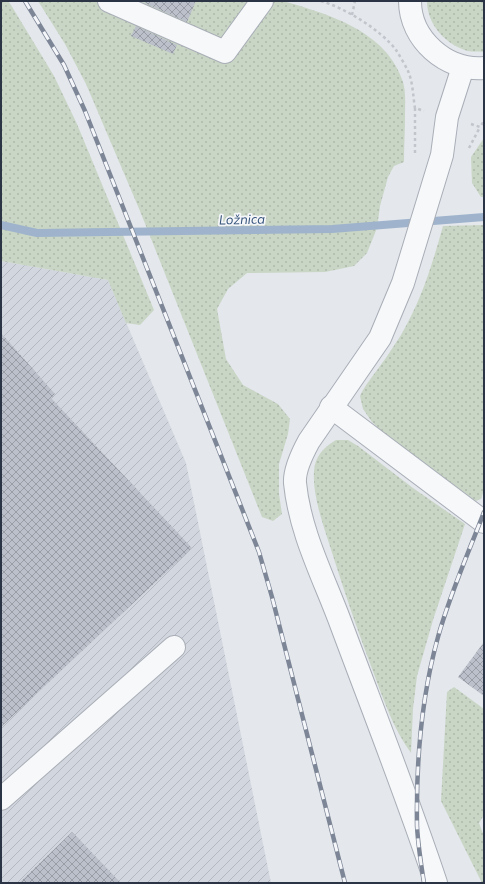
<svg xmlns="http://www.w3.org/2000/svg" width="485" height="884" viewBox="0 0 485 884" font-family="Mulish,sans-serif">
	<defs>
		<pattern id="industrial-furrows" width="10" height="10" patternUnits="userSpaceOnUse"><rect width="10" height="10" fill="#d2d6de"/><path d="M-1 1l2-2M0 10L10 0M9 11l2-2" fill="none" stroke="#b4b8c0"/></pattern>
		<pattern id="grass-dots" width="8" height="8" patternUnits="userSpaceOnUse"><rect width="8" height="8" fill="#c9d6c5"/><path d="M2 2h.1M6 6h.1" fill="none" stroke="#adb8ab" stroke-width="1.8" stroke-linecap="round"/></pattern>
		<pattern id="building-cross-hatch" width="8" height="8" patternUnits="userSpaceOnUse"><rect width="8" height="8" fill="#bbc0ca"/><path d="M0 0l8 8M0 8l8-8" fill="none" stroke="#989da6"/></pattern>
	</defs>
	<rect width="100%" height="100%" fill="#e4e7ec"/>
	<path fill="url(#industrial-furrows)" d="M1,261l107,19 78,183 85,420h-270z"/>
	<g fill="url(#grass-dots)">
		<path d="M1,1h7l3,4 43,71 23,48 77,186 -14,15 -14,-2 -18,-43 -107,-19z"/>
		<path d="M38,1h245c45,13 104,30 120,81 3,10 2,23 2,34 0,15 -1,30 -1,46l-10,4 -6,11 -8,29 -3,22 -10,25 -13,13 -29,6 -78,1 -19,16 -11,20 9,50 17,26 35,19 12,15 -2,15 -9,30v30l3,20 -9,7 -11,-4 -122,-306 -54,-127 -21,-40z"/>
		<path d="M427,1h57v51c-5,-1 -11,0 -16,-1 -22,-6 -41,-26 -41,-50z"/>
		<path d="M484,138v59h-3l-9,-14 -1,-26z"/>
		<path d="M484,225v265l-3,9 -5,2 -88,-64 -16,-15 -9,-13 -3,-13c5,-11 13,-20 20,-30 8,-10 14,-21 21,-31 21,-36 31,-70 42,-109z"/>
		<path d="M336,440h12l10,6 55,42 52,36 -32,96 -16,56 -4,33 -2,44c-17,-23 -27,-52 -37,-79 -14,-37 -27,-74 -39,-112 -8,-27 -23,-63 -21,-91 1,-15 10,-24 22,-31z"/>
		<path d="M454,687l30,22v106l-5,8 5,13v47h-2l-41,-82 6,-109z"/>
	</g>
	<g fill="none" stroke-linecap="round" stroke-linejoin="round">
		<path stroke="#9fb4cc" stroke-width="8" d="M1,225l36,8 295,-4 152,-12"/>
	</g>
	<g fill="url(#building-cross-hatch)">
		<path d="M146,1h50l-9,21 -42,-19z"/>
		<path d="M136,26l41,19 -4,9 -42,-18z"/>
		<path d="M1,333l54,61 -4,4 141,150 -191,179z"/>
		<path d="M484,642v54l-26,-19z"/>
		<path d="M72,832l49,51h-102z"/>
	</g>
	<g fill="none" stroke-linecap="round" stroke-linejoin="round">
		<defs>
			<g id="minor">
				<path d="M109,1l116,51 37,-51"/>
				<path d="M410,1c0,38 36,70 74,67"/>
				<path d="M331,407l153,115"/>
				<path d="M1,799l173,-152"/>
				<path d="M436,883c-29,-87 -63,-173 -95,-259 -17,-46 -41,-91 -46,-141 -1,-13 8,-31 14,-42l71,-103 23,-55 39,-128 5,-38 16,-50"/>
			</g>
		</defs>
		<use href="#minor" stroke="#a9aeb7" stroke-width="24"/>
		<g stroke="#c2c5cb" stroke-width="2.5" stroke-dasharray="3 3" stroke-linecap="butt">
			<path d="M321,1c24,7 60,29 75,49 4,6 9,15 12,21 5,11 5,26 7,37l9,3"/>
			<path d="M352,15l3,-14"/>
			<path d="M415,108v45"/>
			<path d="M471,124l9,3 4,-6"/>
			<path d="M469,148l11,-21"/>
		</g>
		<use href="#minor" stroke="#f7f8fa" stroke-width="22"/>
		<defs>
			<g id="rail">
				<path d="M25,1l39,64 21,46 174,441 13,45 73,286"/>
				<path d="M424,883c-3,-19 -6,-38 -7,-57 -1,-63 4,-128 21,-189 12,-43 30,-83 46,-125"/>
			</g>
		</defs>
		<use href="#rail" stroke="#7d8696" stroke-width="4.5"/>
		<use href="#rail" stroke="#f4f6f9" stroke-width="3" stroke-dasharray="9" stroke-linecap="butt"/>
	</g>
	<g text-anchor="middle" stroke-width="3.5" stroke-linejoin="round" paint-order="stroke">
		<g font-size="13" font-style="italic" fill="#34527a" stroke="#f4f6f9">
			<text transform="translate(242 219) rotate(-1)" y="5">Ložnica</text>
		</g>
	</g>
	<rect width="485" height="884" fill="none" stroke="#2b3445" stroke-width="4"/>
</svg>
